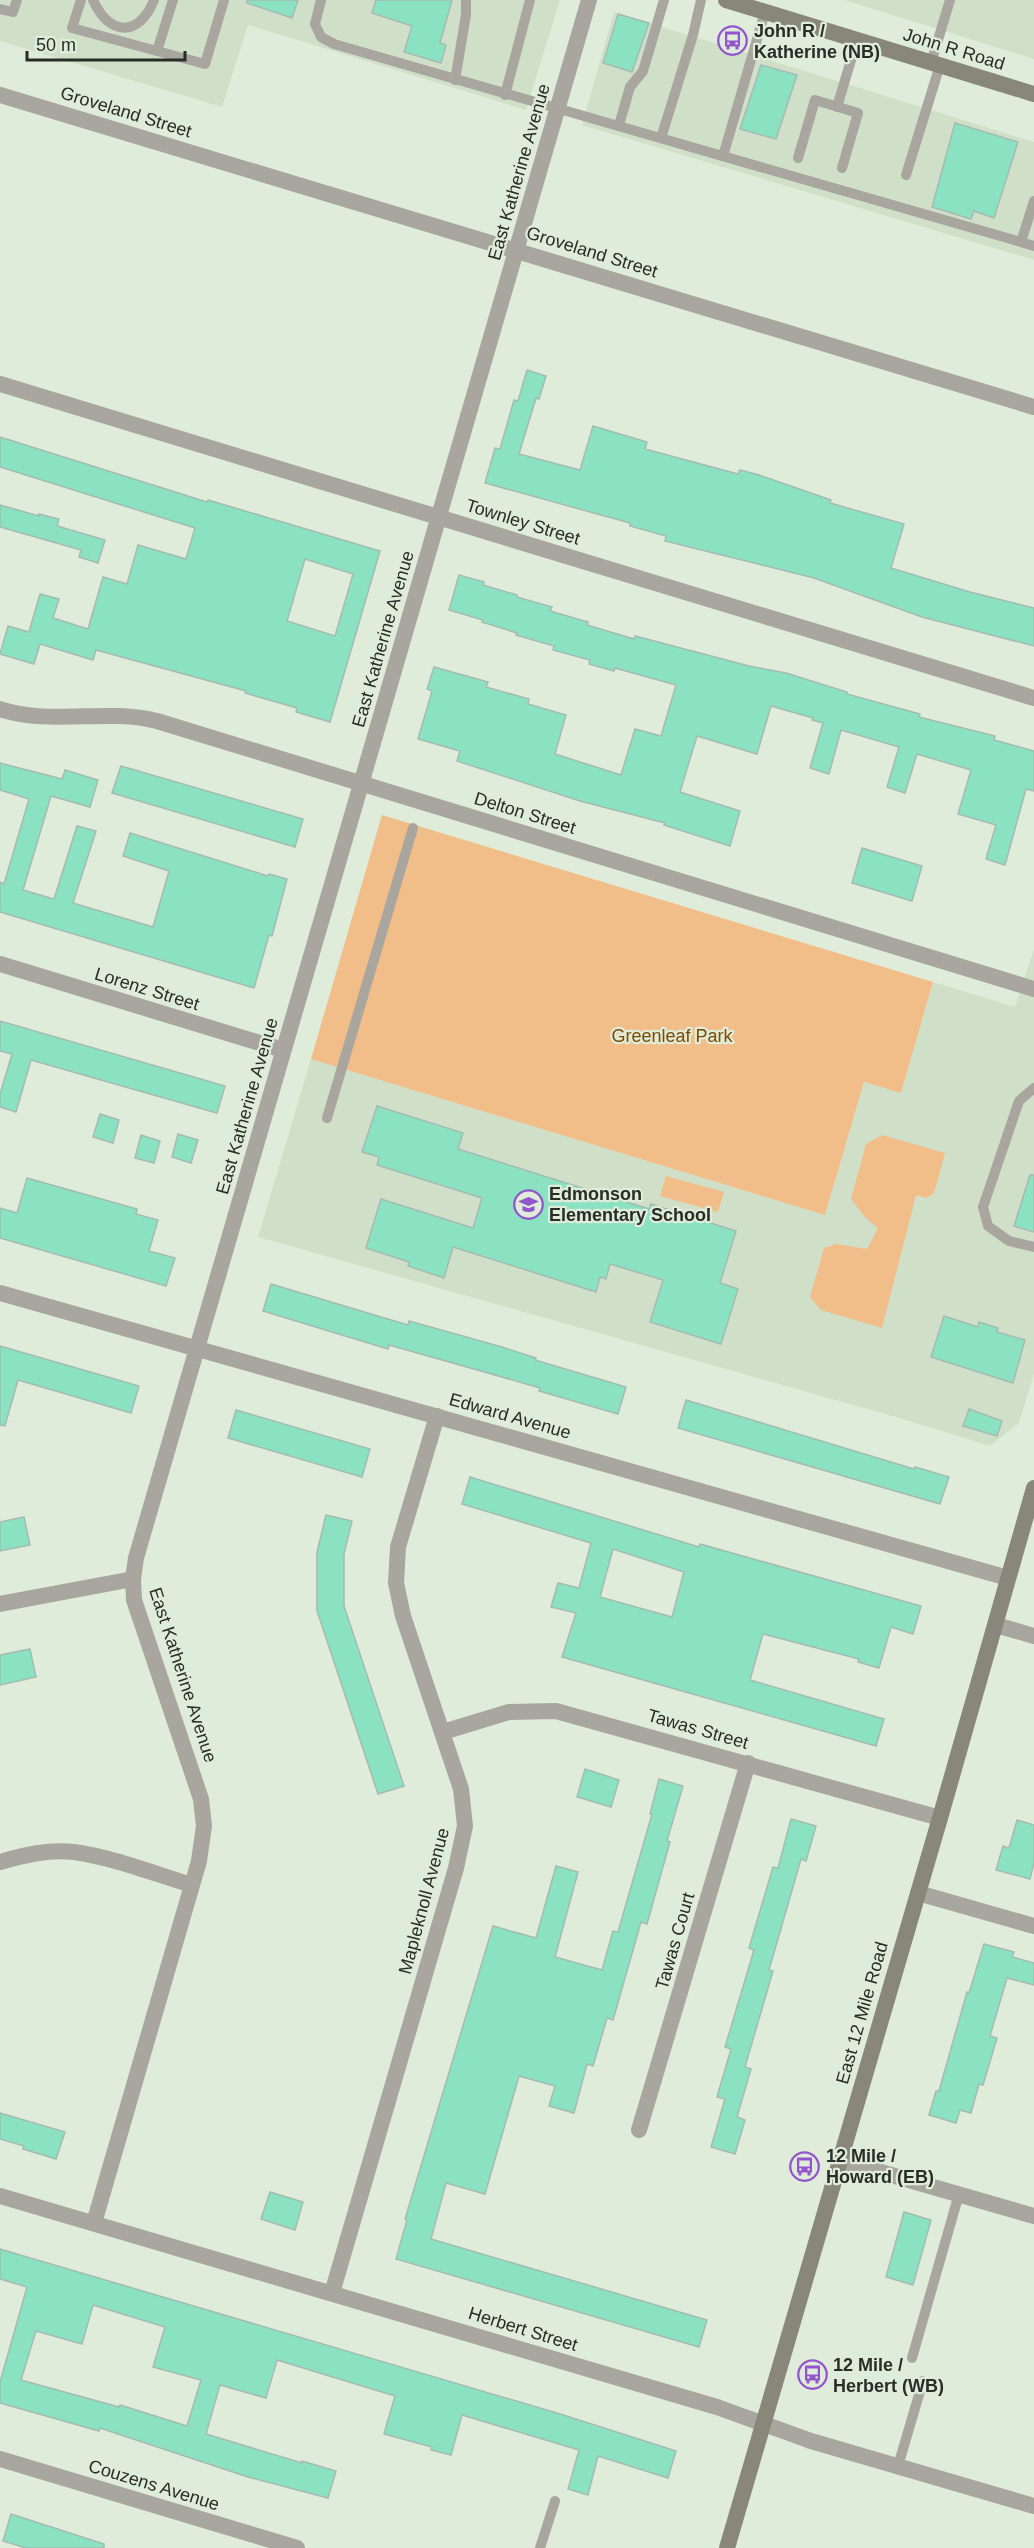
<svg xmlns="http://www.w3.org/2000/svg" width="1034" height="2548" viewBox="0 0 1034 2548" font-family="Arial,sans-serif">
	<rect width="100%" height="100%" fill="#e0ecda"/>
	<g fill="#d0e0c8">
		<path d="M0,0h560l-34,110 -278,-85 -26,82 -222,-66z"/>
		<path d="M844,0h190v59z"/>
		<path d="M614,12l420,130v118l-452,-135z"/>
		<path d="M1034,949v425l-15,49 -29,23 -94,-29 -638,-180 53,-178 514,156 39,-133 37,11 32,-111 82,25z"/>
	</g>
	<g fill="#f1bd88">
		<path d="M382,815l551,167 -32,111 -37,-11 -39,133 -514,-156z"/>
		<path d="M882,1135l63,18 -11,40 -8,5 -10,-3 -34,133 -61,-18 -11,-13 14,-49 12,-4 31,5 11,-21 -13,-11 -14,-18 15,-55z"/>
		<path d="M666,1176l58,16 -6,20 -58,-16z"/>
	</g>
	<g fill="#8be2c3" stroke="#a4bbb2" stroke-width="1.5" fill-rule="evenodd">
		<path d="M247,0h51l-6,18 -45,-15z"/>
		<path d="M376,0h76l-12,43 6,2 -5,18 -37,-11 8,-26 -40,-13z"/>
		<path d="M618,14l31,9 -17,49 -29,-9z"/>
		<path d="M761,65l36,10 -21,64 -36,-10z"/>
		<path d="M955,123l63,19 -24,76 -20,-7 -3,8 -39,-12z"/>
		<path d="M527,370l19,6 -7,23 -3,-1 -17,56 61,16 13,-44 54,16 -2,7 93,25 2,-4 19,5 72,25 -1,3 74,21 -13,44 79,24 64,16v38l-112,-29 -108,-39 -149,-37 1,-5 -36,-10v-3l-145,-40 10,-35 5,1 14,-49 4,1z"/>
		<path d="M0,437l207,65 1,-2 172,51 -50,171 -34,-10 1,-4 -52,-15 1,-2 -150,-41 -3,10 -53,-16 -6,20 -34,-10 8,-28 21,6 11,-38 19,5 -6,19 35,11 15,-52 24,7 11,-39 48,14 9,-31 -195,-61zM305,559l48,15 -18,62 -48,-15z"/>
		<path d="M0,505l39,11v-2l20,5 -2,7 48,14 -7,23 -19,-6 2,-7 -81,-23z"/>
		<path d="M459,575l25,7 -1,3 34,10v2l35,10 -2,4 38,11 -1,3 47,14 1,-3 114,30 37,7 61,19v2l73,20 -1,3 76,19 -1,4 40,11v40l-8,-2 -21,76 -19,-6 10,-34 -38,-11 13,-44 -54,-16 -12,39 -18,-6 12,-40 -58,-17 -12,44 -19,-6 13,-45 -11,-3 1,-2 -42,-12 -14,48 -60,-18 -17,56 60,19 -10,35 -66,-21 1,-2 -85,-22 -123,-40 3,-10 -42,-12 14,-48 -5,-2 7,-22 54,15 -2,5 43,12 -1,5 38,11 -11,39 66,21 14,-46 26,7 15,-51 -61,-17 -1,3 -25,-7 1,-4 -37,-10 1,-4 -38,-11 1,-2 -35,-11 1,-2 -34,-10z"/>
		<path d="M0,763l62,16 3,-9 33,10 -8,27 -39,-11 -28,94 31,9 23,-73 19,5 -23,72 80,24 16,-56 -46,-15 7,-23 138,43 1,-2 18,5 -15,57 -3,-1 -15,53 -254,-76v-30l4,2 25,-85 -29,-9z"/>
		<path d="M121,766l182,53 -8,28 -183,-54z"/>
		<path d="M862,848l60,18 -10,35 -60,-18z"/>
		<path d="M0,1021l225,65 -8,27 -186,-53 -15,52 -16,-5v-13l12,-40 -12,-3z"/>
		<path d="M377,1106l86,27 -5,16 191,60 2,-5 85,27 -16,52 18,6 -17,55 -71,-22 13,-42 -53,-16 -4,15 -6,-2 -4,15 -143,-45 -9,31 -36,-12 1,-4 -43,-14 15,-49 92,29 9,-30 -105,-33 2,-8 -17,-5z"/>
		<path d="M100,1114l19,6 -6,23 -20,-6z"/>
		<path d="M178,1134l20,6 -7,23 -19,-6z"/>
		<path d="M141,1135l19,6 -6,22 -19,-5z"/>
		<path d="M1030,1175h4v57l-20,-6z"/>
		<path d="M27,1178l110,31 -1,5 22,6 -9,31 26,7 -9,28 -166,-48v-30l17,5z"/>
		<path d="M271,1284l137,41 1,-4 93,26 34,11 -1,2 91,27 -8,27 -79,-23 1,-3 -59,-17 -92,-26 -1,4 -125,-38z"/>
		<path d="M944,1316l34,11 1,-5 19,6 -1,4 28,8 -12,43 -82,-26z"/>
		<path d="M0,1346l139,40 -8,27 -113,-33 -13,46 -5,-1z"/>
		<path d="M686,1400l228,69 1,-2 34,10 -9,27 -262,-76z"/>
		<path d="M969,1409l33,12 -5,15 -34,-10z"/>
		<path d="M236,1410l134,39 -8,28 -134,-39z"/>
		<path d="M470,1477l229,70 1,-3 221,62 -8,28 -22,-7 -12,41 -21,-6 1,-3 -96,-25 -13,46 134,39 -8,27 -314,-89 14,-44 -25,-6 7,-24 21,5 12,-45 -129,-39zM613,1549l71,23 -12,45 -72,-20z"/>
		<path d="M326,1515l26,6 -8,33v52l60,180 -26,8 -61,-183v-59z"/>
		<path d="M24,1517l6,28 -30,6v-29z"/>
		<path d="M30,1649l6,28 -36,8v-30z"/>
		<path d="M585,1769l34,11 -8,27 -34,-10z"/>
		<path d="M659,1779l24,7 -16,55 3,1 -23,82 -6,-2 -28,98 -6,-2 -14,48 -6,-2 -13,49 -25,-7 6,-20 -36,-10 -34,118 -39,-11 -15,56 276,81 -8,27 -303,-88 11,-39 -2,-1 88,-293 43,12 20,-72 22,6 -23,85 47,13 11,-39 5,1 34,-118h-2z"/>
		<path d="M791,1819l25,7 -10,35 -5,-2 -32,111 4,1 -28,96 6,2 -14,48 8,3 -10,34 -24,-7 14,-48 -8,-2 14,-48 -6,-2 29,-97 -5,-2 24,-81 5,1z"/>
		<path d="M1017,1820l17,5v38l-4,16 -34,-9 7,-24 6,2z"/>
		<path d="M984,1944l30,8 -2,5 22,6v22l-27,-7 -17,58 7,2 -14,47 -4,-1 -8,29 -11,-3 -4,13 -27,-8 7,-24h3l28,-99 2,1z"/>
		<path d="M0,2113l65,19 -9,27 -33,-10 1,-3 -24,-7z"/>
		<path d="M270,2192l33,10 -8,28 -34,-11z"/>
		<path d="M904,2212l27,8 -18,65 -27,-8z"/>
		<path d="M0,2249l557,164 119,38 -8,27 -70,-22 -10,39 -20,-6 11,-39 -117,-35 -11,40 -20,-5 1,-3 -48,-13 11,-38 -118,-36 -11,38 -46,-13 -14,49 96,29v-2l34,10 -8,27 -80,-21 -148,-49 -1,3 -99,-28v-21l27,-95 -27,-8zM93,2305l72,22 -12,40 48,13 -14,46 -67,-21 -1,2 -98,-27 15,-49 46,13z"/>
		<path d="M11,2514l93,30v4h-78l-23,-7z"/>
	</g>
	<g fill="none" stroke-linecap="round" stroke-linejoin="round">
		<g stroke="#a8a69e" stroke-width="10">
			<path d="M81,0l-9,28 133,36 19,-64"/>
			<path d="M93,0c16,36 46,38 61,0"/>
			<path d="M321,0l-6,24 6,13 13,7 687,198 13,-41"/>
			<path d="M0,9l13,3 4,-12"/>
			<path d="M157,51l16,-51"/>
			<path d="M931,63l19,-63"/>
			<path d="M455,80l11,-65v-15"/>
			<path d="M505,95l25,-95"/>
			<path d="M837,107l20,-67"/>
			<path d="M619,125l11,-38 13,-16 21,-71"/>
			<path d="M661,138l32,-103 8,-35"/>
			<path d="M723,156l42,-144"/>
			<path d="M798,158l17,-58 43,13 -16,55"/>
			<path d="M906,175l34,-110"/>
			<path d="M1021,242l13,4"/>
			<path d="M1034,1088l-15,13 -36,106 5,19 21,15 25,6"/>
			<path d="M327,1118l86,-290"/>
			<path d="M912,2358l47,-164"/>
			<path d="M898,2466l25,-85"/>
			<path d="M540,2548l15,-47"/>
		</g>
		<g stroke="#a8a69e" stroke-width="16">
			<path d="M0,95l1034,312"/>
			<path d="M0,384l1034,314"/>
			<path d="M0,709c52,17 105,-1 157,12l877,268"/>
			<path d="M0,964l283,86"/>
			<path d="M0,1293l1008,285"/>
			<path d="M0,1604l133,-25"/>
			<path d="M996,1625l38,11"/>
			<path d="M443,1732l66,-20 47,-1 384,107"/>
			<path d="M0,1862c24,-7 49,-13 74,-10 38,5 81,22 118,33"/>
			<path d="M918,1893l116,33"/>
			<path d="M639,2130l109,-367"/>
			<path d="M839,2160l195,56"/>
			<path d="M0,2196l717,211 94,34 223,65"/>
			<path d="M94,2223l105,-362 5,-35 -3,-27 -67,-199 -1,-21 3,-21 453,-1558"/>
			<path d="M332,2293l124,-425 9,-42 -4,-37 -58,-173 -7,-33 2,-36 39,-131"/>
			<path d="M0,2459l297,89"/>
		</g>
		<g stroke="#89877a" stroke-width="16">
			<path d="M726,0l308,94"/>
			<path d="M727,2548l213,-730 94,-330"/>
		</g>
	</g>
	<defs>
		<symbol id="bus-ring" viewBox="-11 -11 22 22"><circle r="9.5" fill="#e0ecda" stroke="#9355cb" stroke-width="1.5"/><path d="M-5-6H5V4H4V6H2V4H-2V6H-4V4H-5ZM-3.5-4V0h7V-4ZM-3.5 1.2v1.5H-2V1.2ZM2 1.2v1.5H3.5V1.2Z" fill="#9355cb"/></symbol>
		<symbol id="school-ring" viewBox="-11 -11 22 22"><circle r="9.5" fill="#e0ecda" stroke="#9355cb" stroke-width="1.5"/><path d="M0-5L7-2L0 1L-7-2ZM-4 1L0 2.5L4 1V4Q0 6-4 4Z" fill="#9355cb"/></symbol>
	</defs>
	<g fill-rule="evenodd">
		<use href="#bus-ring" x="716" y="24" width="33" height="33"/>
		<use href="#school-ring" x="512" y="1188" width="33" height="33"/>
		<use href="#bus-ring" x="788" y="2150" width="33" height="33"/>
		<use href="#bus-ring" x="796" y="2358" width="33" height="33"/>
	</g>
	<g text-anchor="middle" stroke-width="4.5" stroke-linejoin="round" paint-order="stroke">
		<g font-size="18" font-weight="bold" fill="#282d26" stroke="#e0ecda" text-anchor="start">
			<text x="754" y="37">John R /<tspan x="754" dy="21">Katherine (NB)</tspan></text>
			<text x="549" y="1200">Edmonson<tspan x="549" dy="21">Elementary School</tspan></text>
			<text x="826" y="2162">12 Mile /<tspan x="826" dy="21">Howard (EB)</tspan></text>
			<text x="833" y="2371">12 Mile /<tspan x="833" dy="21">Herbert (WB)</tspan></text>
		</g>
		<g font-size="18" fill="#282d26" stroke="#e0ecda">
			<text transform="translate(954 49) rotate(17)" y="6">John R Road</text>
			<text transform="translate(126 112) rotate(17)" y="6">Groveland Street</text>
			<text transform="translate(519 172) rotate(-74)" y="6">East Katherine Avenue</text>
			<text transform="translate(592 252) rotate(17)" y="6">Groveland Street</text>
			<text transform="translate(523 522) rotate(17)" y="6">Townley Street</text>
			<text transform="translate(383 639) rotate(-74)" y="6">East Katherine Avenue</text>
			<text transform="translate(525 813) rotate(17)" y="6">Delton Street</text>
			<text transform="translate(147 989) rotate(17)" y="6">Lorenz Street</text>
			<text transform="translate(247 1106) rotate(-74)" y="6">East Katherine Avenue</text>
			<text transform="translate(510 1416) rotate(16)" y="6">Edward Avenue</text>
			<text transform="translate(183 1675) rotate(72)" y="6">East Katherine Avenue</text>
			<text transform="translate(698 1729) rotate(16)" y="6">Tawas Street</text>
			<text transform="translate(424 1901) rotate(-75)" y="6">Mapleknoll Avenue</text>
			<text transform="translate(675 1941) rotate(-74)" y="6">Tawas Court</text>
			<text transform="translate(862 2013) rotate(-74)" y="6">East 12 Mile Road</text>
			<text transform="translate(523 2329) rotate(17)" y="6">Herbert Street</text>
			<text transform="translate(154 2485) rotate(17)" y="6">Couzens Avenue</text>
		</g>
		<g font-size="18" fill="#7c4a01" stroke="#e0ecda">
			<text x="672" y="1042">Greenleaf Park</text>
		</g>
	</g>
	<path d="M27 51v9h158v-9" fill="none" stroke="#282d26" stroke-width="3"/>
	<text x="36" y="51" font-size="18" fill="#282d26" stroke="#e0ecda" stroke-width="4.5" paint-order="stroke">50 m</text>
</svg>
